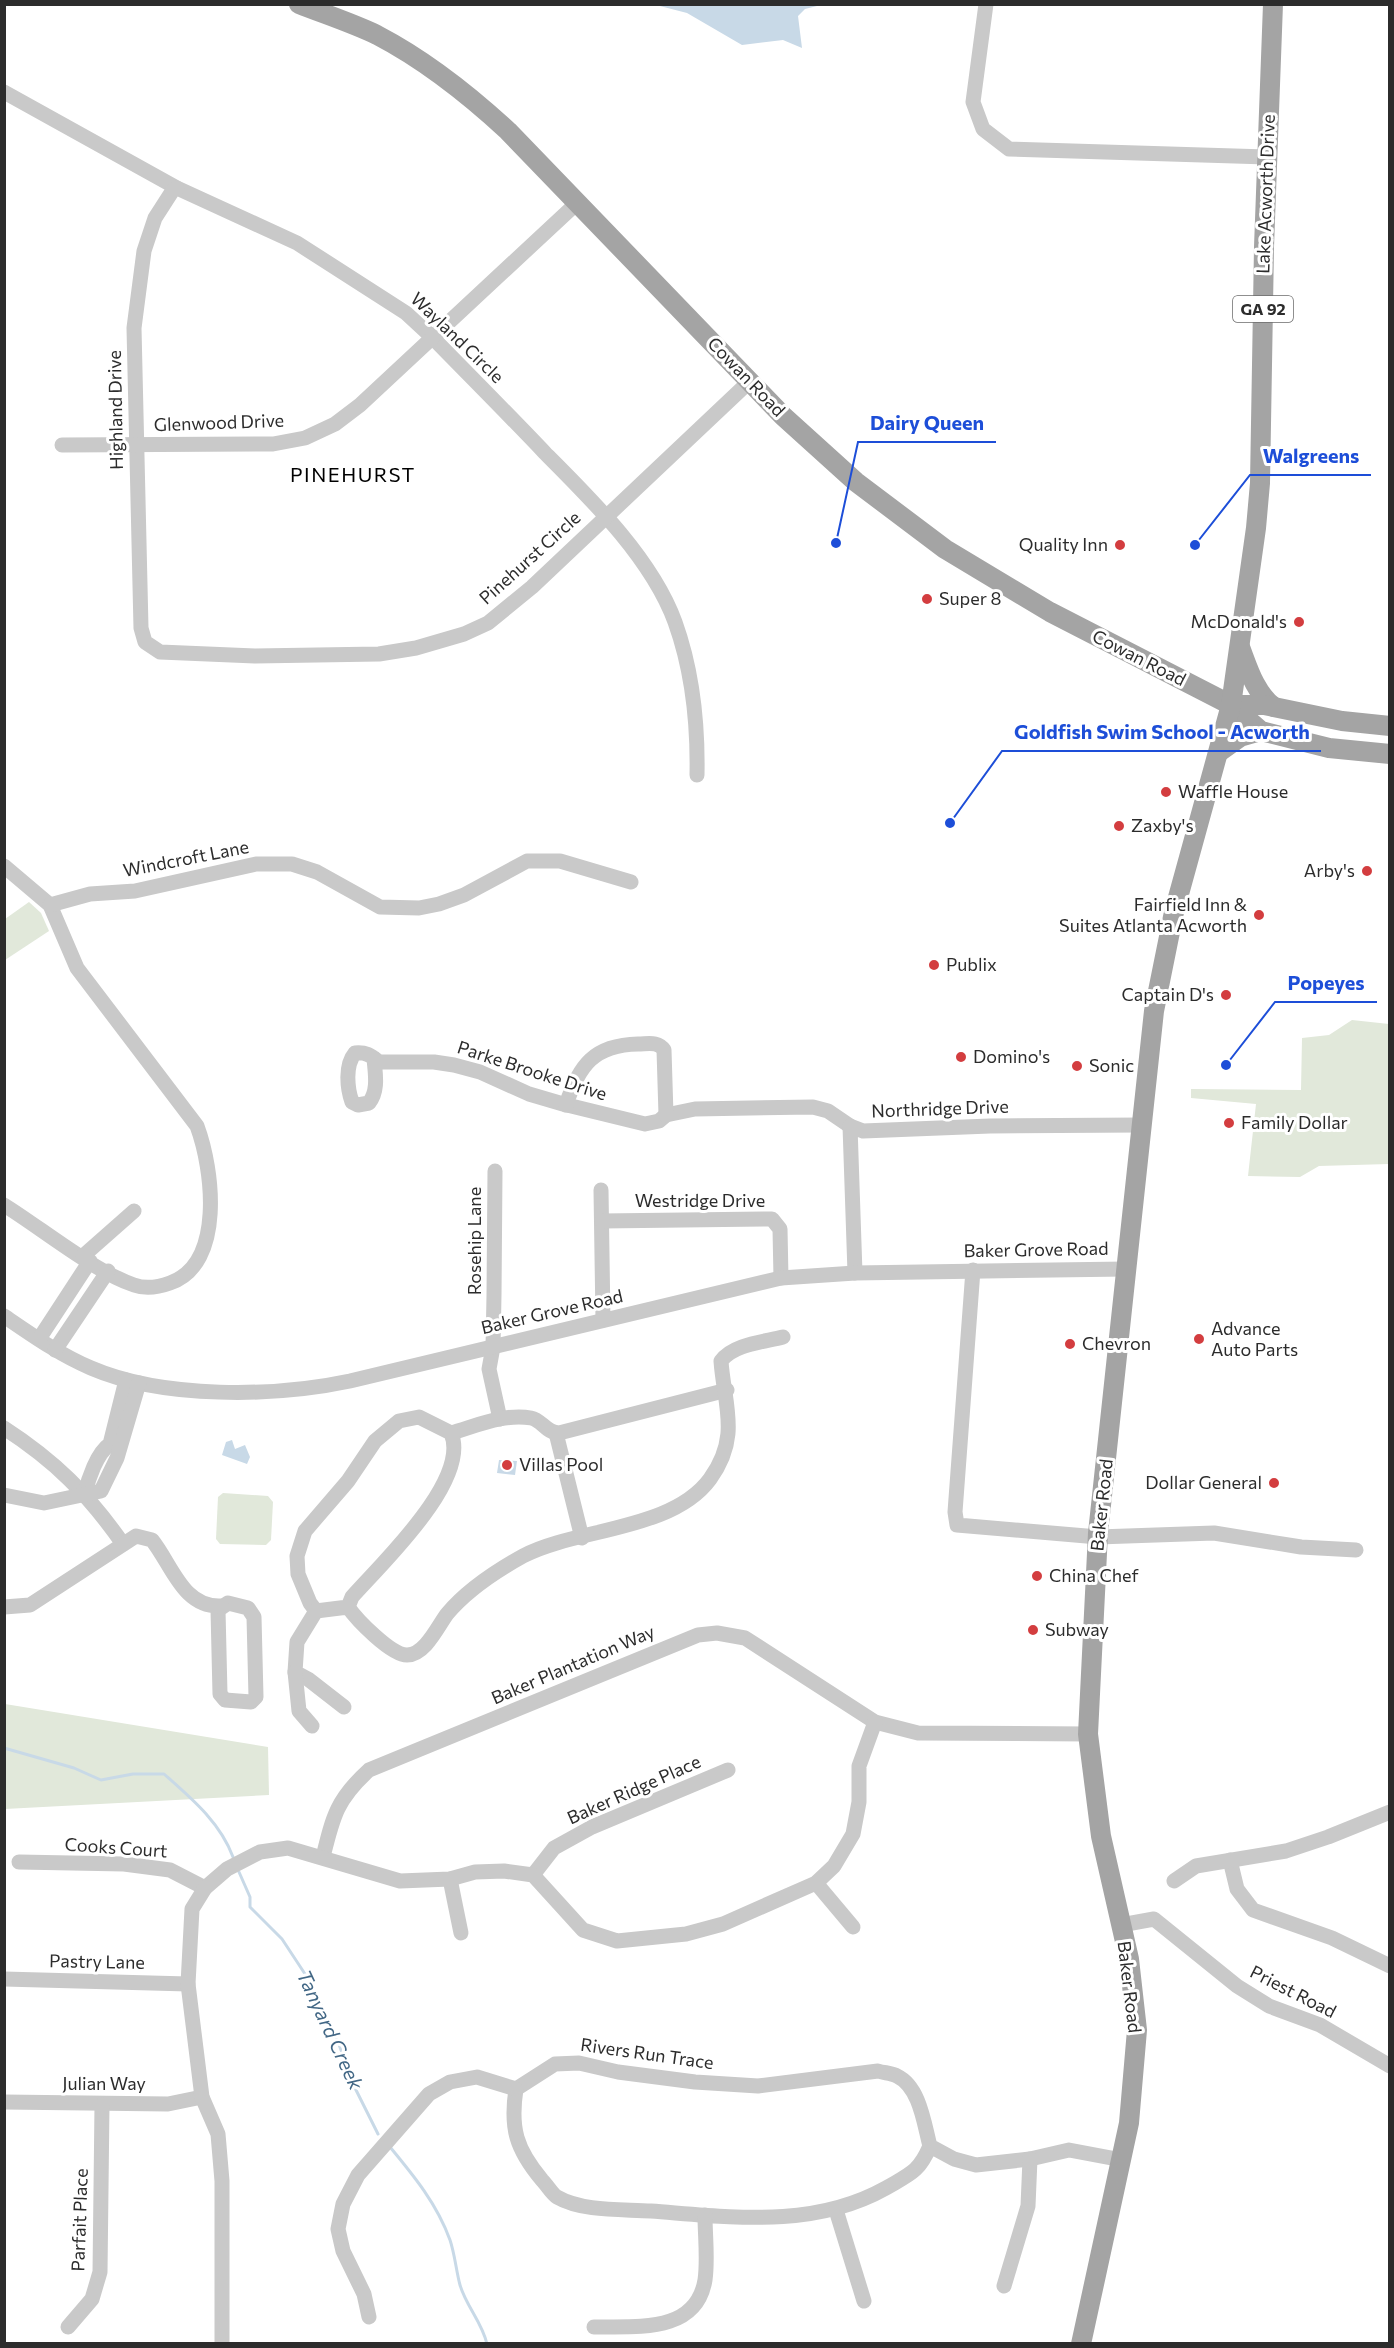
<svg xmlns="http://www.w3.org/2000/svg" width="1394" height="2348" viewBox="0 0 1394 2348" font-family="Commissioner,sans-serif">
	<rect width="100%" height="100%" fill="#fff"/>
	<g fill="#e1e8da">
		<path d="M29,902l12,11 8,18 -44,29v-41z"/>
		<path d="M1352,1020l37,4v140l-70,2 -19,11 -52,-1 8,-72 -65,-6v-9l110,1 1,-52 27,-3z"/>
		<path d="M223,1493l45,3 5,6 -2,38 -5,5 -46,-1 -4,-5 2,-42z"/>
		<path d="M5,1704l263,43 1,48 -264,14z"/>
	</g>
	<g fill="#c8d9e7">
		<path d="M656,5h165l-16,4 -7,7 4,32 -19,-8 -41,5 -55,-32z"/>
		<path d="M232,1440l3,9 10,-4 5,12 -3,7 -25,-9 4,-13z"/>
		<path d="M499,1460l18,1 -2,14 -18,-2z"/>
	</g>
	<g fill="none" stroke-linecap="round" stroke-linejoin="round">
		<g stroke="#c8d9e7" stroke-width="3">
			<path d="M4,1748l70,20 27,12 32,-6h31c27,24 56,48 69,83"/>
			<path d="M239,1872l11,25v10l32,32 25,38 27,54 21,57 23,46"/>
			<path d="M390,2147c24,29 47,57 60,93 5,15 6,30 10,45 6,21 22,37 27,59"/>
		</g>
		<g stroke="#c9c9c9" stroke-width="15">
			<path d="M986,4l-13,98 10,27 26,20 258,8"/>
			<path d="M4,92l173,96 120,55 109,70 27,25c37,38 75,76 112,115 47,47 107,106 130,169 18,50 23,101 22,153"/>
			<path d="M177,188l-4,2 -18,28 -11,33 -10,77 7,300 4,14 15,10 95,4 124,-2 37,-6 48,-14 24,-11 44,-36 218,-206"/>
			<path d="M62,445l211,-1 32,-6 30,-14 25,-19 217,-202"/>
			<path d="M4,866l46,39 27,63 120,158c16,43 28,138 -27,157 -11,4 -25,6 -36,2 -39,-13 -93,-57 -130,-80"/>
			<path d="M50,905l40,-11 45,-3 121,-27h36l25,8 63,35 39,1 20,-4 25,-9 63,-34h33l71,21"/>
			<path d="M374,1058c1,15 5,32 -5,45l-11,2 -6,-3c-5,-14 -7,-37 3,-49 11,-1 15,2 24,9h55l20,3 26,7 49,22 34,10 82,20 14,-3 7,-6 29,-6 118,-2 15,4 22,15"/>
			<path d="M566,1105c13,-40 28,-60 72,-61 10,0 20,-3 26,6l2,65"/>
			<path d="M495,1171l-1,124 -1,52 -4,22 11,50"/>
			<path d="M601,1190l2,130"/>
			<path d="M602,1221l170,-2 8,10 1,49"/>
			<path d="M83,1256l51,-45"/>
			<path d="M973,1270l-18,242 2,13 141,12 116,-4 87,14 55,3"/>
			<path d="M855,1273l-5,-147 13,5 127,-5 152,-1"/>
			<path d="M4,1316c28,19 56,39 87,52 72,31 184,29 259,13l431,-103 74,-5 271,-4"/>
			<path d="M39,1339l51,-78"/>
			<path d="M55,1350l53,-79"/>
			<path d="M4,1428c51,33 84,66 119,116"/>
			<path d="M451,1433c25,-7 54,-20 80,-15 11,2 15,15 28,15l168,-43"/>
			<path d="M556,1433l26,105"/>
			<path d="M85,1494c3,-15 12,-41 25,-50l16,-64"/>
			<path d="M4,1495l40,8 57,-12 16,-33 22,-75"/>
			<path d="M228,1603l20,5 6,9 2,80 -5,5 -26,-2 -5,-6 -2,-84z"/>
			<path d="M4,1607l26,-2 106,-69 16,4c20,25 31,68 69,66"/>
			<path d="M348,1607l-32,4 -6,-8 -12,-29 -1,-18 8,-25 43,-50 27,-40 24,-20 20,-4 32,16c20,47 -70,131 -99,164l-4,10c9,13 43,48 59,48 18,0 31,-29 40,-41 20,-24 49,-43 76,-58 53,-28 149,-25 187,-77 31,-43 14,-74 11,-118 12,-17 43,-19 62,-24"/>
			<path d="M316,1611l-19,31 -2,30 13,7 36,28"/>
			<path d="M295,1672l4,39 13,15"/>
			<path d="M323,1857c10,-41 14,-58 46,-87l329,-135 19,-2 28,5 130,84 43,11 170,1"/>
			<path d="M1230,1860l7,29 16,21 79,28 58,28"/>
			<path d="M19,1862l105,2 46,6 35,18"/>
			<path d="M533,1875l21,-27 38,-21 136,-57"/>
			<path d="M450,1879l11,54"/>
			<path d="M1174,1881l22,-15 90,-15 42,-14 62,-25"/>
			<path d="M816,1883l37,44"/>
			<path d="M1121,1925l33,-6 83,67 32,20 51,19 70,41"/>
			<path d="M4,1979l184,5"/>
			<path d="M4,2102l164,2 34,-7"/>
			<path d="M930,2146c-11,26 -20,28 -44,42 -73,41 -155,29 -235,23 -28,-2 -68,1 -94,-14 -5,-3 -10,-12 -15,-17 -26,-31 -32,-52 -26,-91l39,-25 24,-1 39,9 77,10 63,4 120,-15c6,2 14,2 19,5 23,11 27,48 33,70l24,13 22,6 54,-6 39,-9 53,10"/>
			<path d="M836,2210l28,91"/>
			<path d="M1004,2286l24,-80 2,-47"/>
			<path d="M369,2317l-5,-23 -21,-43 -5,-22 5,-25 15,-29 71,-81 21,-12 27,-5 39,12"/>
			<path d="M68,2327l24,-28 8,-27 2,-167"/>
			<path d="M594,2327c42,-1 102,7 111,-47 3,-20 0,-44 0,-65"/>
			<path d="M222,2344v-163l-4,-47 -16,-37 -14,-113 4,-75 13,-21 22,-19 33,-17 28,-4 112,33 50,-2 25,-7 29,-1 29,4 50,55 34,11 69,-7 37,-10 93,-41 18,-17 19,-32 6,-32v-36l16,-44"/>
		</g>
		<g stroke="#a4a4a4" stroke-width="20">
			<path d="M299,4c25,10 53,19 78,31 48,25 91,59 131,96l275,285 73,66 89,67 105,63 181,93 30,26 68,17 61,6"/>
			<path d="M1240,647c8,21 15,46 34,60"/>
			<path d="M1231,705h33l78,16 48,5"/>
			<path d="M1219,752l21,-15 21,-6"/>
			<path d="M1081,2344l48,-221 8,-93 -8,-71 -28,-123 -13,-102 10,-201 56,-522 20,-99 57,-207 25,-177 4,-45 4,-236 9,-243"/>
		</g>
	</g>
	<g fill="#d33d3f" stroke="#fff" stroke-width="2">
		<circle cx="1120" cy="545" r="6"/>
		<circle cx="927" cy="599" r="6"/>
		<circle cx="1299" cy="622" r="6"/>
		<circle cx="1166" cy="792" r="6"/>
		<circle cx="1119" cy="826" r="6"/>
		<circle cx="1367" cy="871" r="6"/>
		<circle cx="1259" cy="915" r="6"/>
		<circle cx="934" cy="965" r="6"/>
		<circle cx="1226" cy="995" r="6"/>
		<circle cx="961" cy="1057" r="6"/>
		<circle cx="1077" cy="1066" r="6"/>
		<circle cx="1229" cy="1123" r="6"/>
		<circle cx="1199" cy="1339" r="6"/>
		<circle cx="1070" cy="1344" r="6"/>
		<circle cx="507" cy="1465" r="6"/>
		<circle cx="1274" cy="1483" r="6"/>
		<circle cx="1037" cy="1576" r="6"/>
		<circle cx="1033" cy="1630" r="6"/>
	</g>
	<g text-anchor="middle" stroke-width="6" stroke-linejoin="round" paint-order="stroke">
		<rect fill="#fff" stroke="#6b6b6b" stroke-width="1.5" x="1233" y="296" width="60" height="26" rx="4.5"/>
		<g font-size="16" font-weight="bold" fill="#2c2c2c">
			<text x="1263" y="315">GA 92</text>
		</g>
		<g font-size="18" fill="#2c2c2c" stroke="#fff">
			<text transform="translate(1266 194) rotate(-88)" y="6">Lake Acworth Drive</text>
			<text transform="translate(457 338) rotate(44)" y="6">Wayland Circle</text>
			<text transform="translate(746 377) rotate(46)" y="6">Cowan Road</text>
			<text transform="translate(116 410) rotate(-91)" y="6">Highland Drive</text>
			<text transform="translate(219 423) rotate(-2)" y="6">Glenwood Drive</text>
			<text transform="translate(530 558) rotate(-42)" y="6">Pinehurst Circle</text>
			<text transform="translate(1139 658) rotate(27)" y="6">Cowan Road</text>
			<text transform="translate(186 859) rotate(-11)" y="6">Windcroft Lane</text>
			<text transform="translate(532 1071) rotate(18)" y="6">Parke Brooke Drive</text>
			<text transform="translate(940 1109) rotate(-2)" y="6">Northridge Drive</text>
			<text x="700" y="1207">Westridge Drive</text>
			<text transform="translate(475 1241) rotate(-90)" y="6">Rosehip Lane</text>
			<text transform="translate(1036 1250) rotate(-1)" y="6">Baker Grove Road</text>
			<text transform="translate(552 1312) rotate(-13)" y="6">Baker Grove Road</text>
			<text transform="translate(1102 1505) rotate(-84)" y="6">Baker Road</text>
			<text transform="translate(573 1665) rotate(-23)" y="6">Baker Plantation Way</text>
			<text transform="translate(634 1790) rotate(-24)" y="6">Baker Ridge Place</text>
			<text transform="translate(116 1848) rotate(4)" y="6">Cooks Court</text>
			<text transform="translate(97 1962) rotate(1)" y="6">Pastry Lane</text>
			<text transform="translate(1129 1987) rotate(83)" y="6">Baker Road</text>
			<text transform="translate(1293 1992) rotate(27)" y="6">Priest Road</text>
			<text transform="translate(647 2054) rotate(8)" y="6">Rivers Run Trace</text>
			<text x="104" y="2090">Julian Way</text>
			<text transform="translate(80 2220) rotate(-88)" y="6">Parfait Place</text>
		</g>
		<g font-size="18" fill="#2c2c2c" stroke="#fff" text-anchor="start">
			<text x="1108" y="551" text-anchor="end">Quality Inn</text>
			<text x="939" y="605">Super 8</text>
			<text x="1287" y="628" text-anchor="end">McDonald's</text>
			<text x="1178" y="798">Waffle House</text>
			<text x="1131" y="832">Zaxby's</text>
			<text x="1355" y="877" text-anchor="end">Arby's</text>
			<text x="1247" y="911" text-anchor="end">Fairfield Inn &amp;<tspan x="1247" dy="21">Suites Atlanta Acworth</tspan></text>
			<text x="946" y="971">Publix</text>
			<text x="1214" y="1001" text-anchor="end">Captain D's</text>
			<text x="973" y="1063">Domino's</text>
			<text x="1089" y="1072">Sonic</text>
			<text x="1241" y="1129">Family Dollar</text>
			<text x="1211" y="1335">Advance<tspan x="1211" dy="21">Auto Parts</tspan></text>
			<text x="1082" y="1350">Chevron</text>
			<text x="519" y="1471">Villas Pool</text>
			<text x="1262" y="1489" text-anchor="end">Dollar General</text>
			<text x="1049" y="1582">China Chef</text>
			<text x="1045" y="1636">Subway</text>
		</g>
		<g font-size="20" letter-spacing="1.5" fill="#000" stroke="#fff">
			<text x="353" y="482">PINEHURST</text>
		</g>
		<g font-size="20" font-style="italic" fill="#426785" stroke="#fff">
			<text transform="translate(330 2030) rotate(65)" y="7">Tanyard Creek</text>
		</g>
	</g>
	<path fill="none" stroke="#1d4ed8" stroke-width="2" d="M836 543L858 442H996M1195 545L1250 475H1371M950 823L1002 751H1321M1226 1065L1275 1002H1377"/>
	<g fill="#1d4ed8" stroke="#fff" stroke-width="2">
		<circle cx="836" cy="543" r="6"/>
		<circle cx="1195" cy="545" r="6"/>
		<circle cx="950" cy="823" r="6"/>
		<circle cx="1226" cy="1065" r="6"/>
	</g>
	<g font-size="20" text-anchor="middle" font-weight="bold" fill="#1d4ed8" stroke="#fff" stroke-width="6" stroke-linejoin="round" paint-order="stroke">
		<text x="927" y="430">Dairy Queen</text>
		<text x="1311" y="463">Walgreens</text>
		<text x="1162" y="739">Goldfish Swim School - Acworth</text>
		<text x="1326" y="990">Popeyes</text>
	</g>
	<rect width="1394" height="2348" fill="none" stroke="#2c2c2c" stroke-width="12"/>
</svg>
